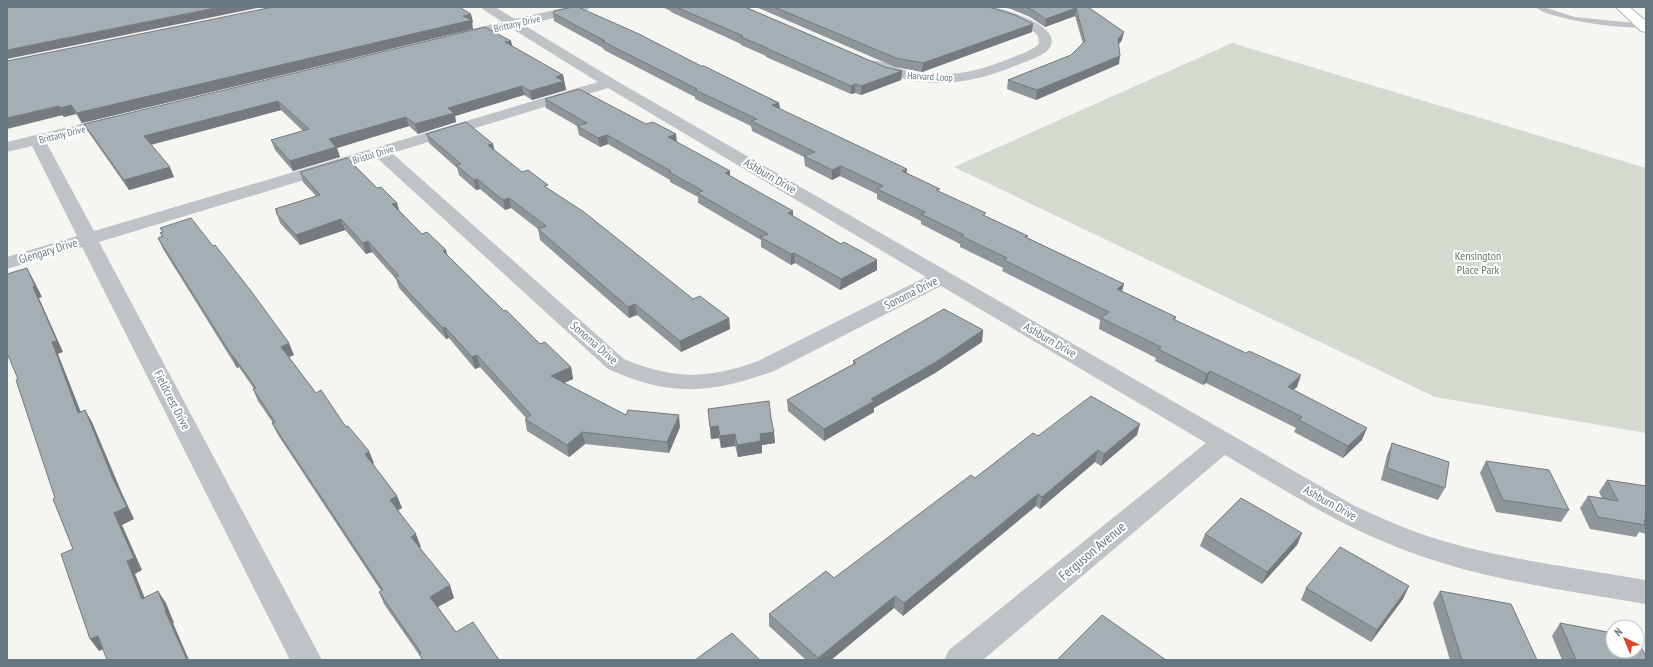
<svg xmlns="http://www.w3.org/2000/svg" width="1653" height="667" viewBox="0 0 1653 667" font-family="'PT Sans Narrow',sans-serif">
	<rect width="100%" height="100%" fill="#f5f5f2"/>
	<path fill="#d5dad1" d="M1232,43l414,125v265l-211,-36 -481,-230z"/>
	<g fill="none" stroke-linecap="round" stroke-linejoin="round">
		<defs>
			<path id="secondary" d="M1616,7h13l17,14v11l-5,-1z"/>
		</defs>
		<use href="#secondary" stroke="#b1b7bb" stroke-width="2"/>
		<path fill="#bfc3c6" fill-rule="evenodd" d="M1535,7h8l32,10 69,7 2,1v2c-20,3 -96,-7 -111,-20z"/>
		<g fill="#bfc3c6" fill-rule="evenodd">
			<path d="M480,7h15l20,12 53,-12h22l-2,3 -64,15 91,55 738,425c28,13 57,26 87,35 67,20 137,28 206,40v24c-80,-14 -163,-24 -239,-53 -65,-24 -123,-61 -182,-96l-242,205h-39l5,-10 257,-207 -265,-157 -167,85c-63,23 -104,26 -166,-2l-231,-211 -278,84 223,418h-32l-208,-413 -75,22v-12l70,-21 -45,-90 -25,6v-10l108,-26 6,2 2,3 -2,3 -75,18 48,89 504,-149 -87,-54 -50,12 -5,-1 -2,-3 2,-3 46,-11zM608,88l318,189 -168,84c-50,18 -84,19 -134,-2l-232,-206z"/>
			<path d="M976,7c7,0 14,-1 21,1 14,3 72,21 50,43 -7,6 -18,9 -27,13 -45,19 -85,26 -133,10 -6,-2 -17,-4 -21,-10l2,-3c13,-3 29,8 41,10 38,8 68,1 102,-13 10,-4 20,-7 28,-14l-1,-8 -4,-4 -19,-10 -37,-12z"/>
		</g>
		<use href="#secondary" fill="#fff" fill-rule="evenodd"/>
	</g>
	<g fill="#8e969a">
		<path d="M662,7h83l140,60 17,4 -1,9 -40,15 -6,-2 -4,1 -85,-37v-1l-25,-11v-1l-70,-32v-1z"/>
		<path d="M756,7h233l43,25 -110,40 -27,-5z"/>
		<path d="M1001,7h87l34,33 -4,5 1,19 -83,36 -29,-11 1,-9 63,-25 12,-11 -8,-28 -30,11 -15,-10 -19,-8z"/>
		<path d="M553,13l148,53 78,37 1,6 127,64 32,19 89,46 96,46 -2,7 54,26 -1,3 122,67 -4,3 69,50 -19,18 -49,-26 2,-4 -90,-45 -3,2 -48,-24 1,-3 -57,-29 1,-9 -98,-49 1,-3 -43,-21v-3l-39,-20v-3l-44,-22v-5l-37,-18 -8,4 -27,-14 -1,-9 -52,-26 -1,-5 -56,-27v-2l-91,-47 -1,-2 -49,-27z"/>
		<path d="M473,22l-1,1 1,6 -391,94 -6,-9 -12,3 -57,-56z"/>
		<path d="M511,41l1,5 51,29 3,15 -34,10 -8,-5 -69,21 1,6 -38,12 -9,-8 -72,22 3,9 -47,14 -18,-21 -4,-10 32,-9 -22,-21 -130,35 23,32 -45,13 -40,-57 -5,-9z"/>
		<path d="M545,99l132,43 116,74 48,28 36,16v10l-37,20 -45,-27 -4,2 -30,-18v-7l-63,-37v-6l-28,-15v-2l-62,-36 -8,3 -21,-12 -2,-9 -31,-18z"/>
		<path d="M426,134l67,10 1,6 28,22 26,17 145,110 36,19 1,11 -49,23 -44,-37 -8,3 -89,-78 -2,-11 -27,-21 -6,2 -25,-21 -4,1 -17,-15 -2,-7 -28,-25z"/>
		<path d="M300,172l100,39 22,23 26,22 56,55 36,33 31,23 2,12 -9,4 62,32 54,12 -11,26 -84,-9 -16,13 -42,-26 -2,-12 1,-1 -46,-51 -5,2 -26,-31 -3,1 -28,-30 -19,-21 -3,-9 -24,-27 -6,2 -21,-24 -45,15 -20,-22 -5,-14 41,-13 -13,-14z"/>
		<path d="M160,228l134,127 -5,2 27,36 30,34 28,36 -1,1 24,32 5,12 -4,2 23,37h-2l35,51 -16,9 18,25 43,28h-77l-2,-4 -36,-52 -5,-12 2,-1 -103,-156 -6,-12h1l-15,-22 -5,-12h1l-15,-22 -2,1 -74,-119 -5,-11 4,-1 -2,-4 2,-1z"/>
		<path d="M983,330l-1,12 -47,31 -61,35v4l-50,29 -36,-30 -1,-11 66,-36v-3z"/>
		<path d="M708,409l63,9 4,25 -13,2v8l-24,4 -3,-11 -14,2 -2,-10 -8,1z"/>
		<path d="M1137,435l-36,31 -6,-4 -55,47 -4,-3 -133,110 -9,-8 -63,52h-25l-37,-34v-12l65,-36 141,-100 63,-42z"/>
		<path d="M1392,443l53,45 -7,12 -57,-20 6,-25z"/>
		<path d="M1486,461l83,49 -8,12 -65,-10 -16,-39z"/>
		<path d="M1607,480l39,6v48l-7,-2 -3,5 -46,-8 -10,-21 8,-12 14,2 -3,-6z"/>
		<path d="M1302,533l-5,12 -35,39 -62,-38 5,-12z"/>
		<path d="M1409,586l-6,13 -32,43 -70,-42 5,-12z"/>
		<path d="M1440,591l97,69h-87l-17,-57z"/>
		<path d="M1560,623l86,37h-84l-10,-24z"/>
	</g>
	<g fill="#747a7d">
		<path d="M220,7h42l-255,52v-9z"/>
		<path d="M1076,8l-1,8 -30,11 1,-8z"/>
		<path d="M471,14l2,8 -1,1 1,6 -391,94 -5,-10z"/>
		<path d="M1033,24l-1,8 -110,40 1,-9z"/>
		<path d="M1124,32l-2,8 -6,8 2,-9z"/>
		<path d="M511,41l2,8 -8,-7z"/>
		<path d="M1120,56l-1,8 -83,36 1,-10z"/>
		<path d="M902,71l-1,9 -40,15v-9z"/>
		<path d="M563,75l3,15 -34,10 -2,-9 26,-14z"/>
		<path d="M855,84v9l-4,1v-8z"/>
		<path d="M522,86l2,9 -69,21 1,6 -38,12 -3,-10 33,-16z"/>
		<path d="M278,101l3,9 -132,35 -5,-9z"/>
		<path d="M779,103l1,9 -8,-7z"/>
		<path d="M71,105l5,9 -12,3 -4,-9z"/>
		<path d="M59,106l4,9 -56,14v-11z"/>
		<path d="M406,117l3,9 -72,22 3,9 -47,14 -3,-10 39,-22z"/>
		<path d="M676,134l1,9 -9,-6z"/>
		<path d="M607,135l1,9 -8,3 -2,-9z"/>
		<path d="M493,144l2,9 -7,-8z"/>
		<path d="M841,166l-1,10 -8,4v-10z"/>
		<path d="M170,167l4,10 -45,13 -5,-10z"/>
		<path d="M907,169l-1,9 -4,-7z"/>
		<path d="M730,171v10l-5,-8z"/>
		<path d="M477,179l3,10 -4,1 -2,-10z"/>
		<path d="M509,198l2,10 -6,2 -2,-10z"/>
		<path d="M397,203l3,10 -8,-9z"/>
		<path d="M793,211v10l-5,-8z"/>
		<path d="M341,219l4,11 -45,15 -4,-10z"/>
		<path d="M368,241l4,11 -6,2 -3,-11z"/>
		<path d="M446,250l3,11 -6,-10z"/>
		<path d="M794,253l1,10 -4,2v-11z"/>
		<path d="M877,260v10l-37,20 1,-11z"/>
		<path d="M27,268l6,11 9,18 -3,1 24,54 -5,2 28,71 -8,-12 -26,-71 -19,-55z"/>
		<path d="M1124,284l-3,11 -4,-6z"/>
		<path d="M635,304l2,11 -8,3 -1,-11z"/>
		<path d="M729,318l1,11 -49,23 -1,-11z"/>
		<path d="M445,327l4,11 -3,1 -3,-11z"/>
		<path d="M983,330l-1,12 -47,31 -61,35v4l-50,29v-12l47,-30z"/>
		<path d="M289,343l5,12 -8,3 -5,-11z"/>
		<path d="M477,355l3,12 -5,2 -3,-12z"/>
		<path d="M232,356h1l6,11 -2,1z"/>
		<path d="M571,367l2,12 -20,9 -2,-12z"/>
		<path d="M1210,371l-4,12 -3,2 4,-11z"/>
		<path d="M1301,375l-4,12 -13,12 4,-12z"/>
		<path d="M85,410l7,12 29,69 13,28 -12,6 20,45 -7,4 15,37 -8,-12 -15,-38 -13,-48 -1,-34z"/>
		<path d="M679,415l1,12 -11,26 -2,-11z"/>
		<path d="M1140,424l-3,11 -36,31 3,-12z"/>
		<path d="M718,426l1,12 -8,1 -1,-12z"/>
		<path d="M1367,428l-5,12 -19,18 5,-12z"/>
		<path d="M582,432l3,12 -16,13 -2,-12z"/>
		<path d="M774,432l1,11 -13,2v8l-24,4 -1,-12 23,-11z"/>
		<path d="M735,434v12l-14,2 -1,-12z"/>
		<path d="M1098,450l-3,12 -55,47 2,-12z"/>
		<path d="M369,451l5,12 -4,2 -5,-11z"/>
		<path d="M1038,494l-2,12 -133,110 1,-13z"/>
		<path d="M397,496l5,12 -7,4 -5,-12z"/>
		<path d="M1302,533l-5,12 -35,39 5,-12z"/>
		<path d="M416,534l5,13 -5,2 -5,-12z"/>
		<path d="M450,585l4,13 -20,11 -4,-12z"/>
		<path d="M1409,586l-6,13 -32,43 6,-12z"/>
		<path d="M158,591l8,12 8,20h-1l16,37h-2l-22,-49z"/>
		<path d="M895,596l-1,12 -63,52h-13v-2z"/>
		<path d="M98,636l9,12 -8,3 -9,-12z"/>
	</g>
	<g fill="#a5afb3" stroke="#747a7d">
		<path d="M7,7h213l-213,43z"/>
		<path d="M273,7h186l12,7 -8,2 9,4 -395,93 -6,-8 -11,3 -1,-2 -52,12v-57z"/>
		<path d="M573,7h5l61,27 62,32h3l75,37 -7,2 135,64 -5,2 38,18 -4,1 50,23 -3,2 45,21 -3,1 99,47 -7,5 59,28 -3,2 73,34 3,-2 52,24 -13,12 79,41 -19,18 -49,-26 3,-3 -92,-46 -3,3 -49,-25 3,-2 -60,-29 8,-6 -105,-52 3,-2 -46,-22 3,-1 -43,-21 4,-2 -48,-23 6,-3 -42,-20 -9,4 -28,-14 11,-4 -64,-31 6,-2 -62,-29 2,-1 -95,-48h3l-52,-28 1,-2z"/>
		<path d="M676,7h69l140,60 17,4 -41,15 -6,-2 -4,2 -85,-38h1l-26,-11 2,-1z"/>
		<path d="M774,7h215l26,8 18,9 -110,39 -27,-5z"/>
		<path d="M1025,7h63l36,25 -6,7 2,17 -83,34 -29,-10 63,-25 14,-14 -9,-33 -30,11 -15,-10z"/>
		<path d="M485,27l26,14 -6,1 58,33 -7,2 8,4 -34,10 -8,-5 -74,22 6,5 -39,11 -9,-7 -77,22 7,8 -46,14 -19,-21 38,-11 -31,-28 -134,35 26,31 -46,13 -40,-56z"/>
		<path d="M579,89l67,35 7,-2 23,12 -8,3 62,34 -5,2 68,38 -5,2 53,31 3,-2 33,18 -36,19 -47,-26 -3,1 -31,-17 8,-3 -71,-41 6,-2 -34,-19 2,-1 -64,-36 -9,3 -21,-12 10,-3 -42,-24z"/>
		<path d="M466,122l27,22 -5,1 34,27 6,-2 20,15 -4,1 40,26 109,87 7,-3 29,22 -49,23 -45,-37 -7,3 -90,-78 8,-3 -37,-28 -6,2 -26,-21 -3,1 -18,-15 5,-1 -35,-30z"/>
		<path d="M347,158l30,30 4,-1 16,16 -5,1 30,30 5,-2 19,18 -3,1 61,60 2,-1 34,34 5,-2 26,25 -20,9 75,39 2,-5 51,5 -12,27 -85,-10 -15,13 -42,-26 6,-4 -54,-60 -5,2 -27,-30 -2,1 -29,-30 -19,-21 4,-1 -31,-35 -5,2 -22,-24 -45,16 -20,-22 2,-1 -3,-3 45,-14 -20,-23z"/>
		<path d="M191,218l22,28 2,-1 36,46 38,52 -8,4 35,46 5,-3 25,37 2,-1 21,25 -4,3 32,42 -7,4 26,34 -5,3 39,48 -20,12 26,35 17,-10 26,38h-76l-4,-6 2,-1 -42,-61 4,-2 -111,-167 3,-1 -22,-33 3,-1 -23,-32h-1l-74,-118 5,-2 -3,-3 3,-1 -3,-4z"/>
		<path d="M27,268l8,18 -2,1 24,54 -5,1 26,71 7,-3 28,69 14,28 -13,6 20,45 -7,3 15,38 16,-8 8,20h-1l22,49h-80l-9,-24 -8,3 -29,-85 12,-5 -20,-50 2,-1 -39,-118 2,-1 -11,-26v-79z"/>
		<path d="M944,309l39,21 -47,32 -65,37 3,2 -50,28 -37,-29 69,-37 -3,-2z"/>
		<path d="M1091,396l49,28 -36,30 -6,-4 -56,47 -4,-3 -134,109 -9,-7 -77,62 -49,-44 57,-43 8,7 137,-103 4,3 58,-45 5,3z"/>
		<path d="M769,401l2,17 3,14 -14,2 1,7 -24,4 -2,-11 -15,2 -2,-10 -8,1 -2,-18z"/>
		<path d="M1392,443l57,19 -4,26 -58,-20z"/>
		<path d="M1486,461l63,9 20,40 -66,-10z"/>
		<path d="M1607,480l39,6v34h-2l1,5 -47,-8 -10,-21 30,5z"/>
		<path d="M1241,498l61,35 -35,39 -62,-38z"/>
		<path d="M1340,547l69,39 -32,44 -71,-42z"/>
		<path d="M1440,591l71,13 26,56h-75z"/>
		<path d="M1102,615l64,45h-109z"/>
		<path d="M1560,623l53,10v18h24v-11l9,16v4h-70z"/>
		<path d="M732,633l28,27h-65z"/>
	</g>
	<g text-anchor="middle" stroke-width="4" stroke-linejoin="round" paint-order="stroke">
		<g font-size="10" fill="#657882" stroke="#fff">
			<text transform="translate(517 23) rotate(-13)" y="4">Brittany Drive</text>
			<text transform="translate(930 76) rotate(3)" y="4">Harvard Loop</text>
			<text transform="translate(62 134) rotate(-14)" y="4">Brittany Drive</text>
			<text transform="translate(373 154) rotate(-17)" y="4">Bristol Drive</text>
		</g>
		<g font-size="12" fill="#657882" stroke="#fff">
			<text transform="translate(770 176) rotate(30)" y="4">Ashburn Drive</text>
			<text transform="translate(48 251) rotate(-17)" y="4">Glengary Drive</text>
			<text transform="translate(911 293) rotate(-27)" y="4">Sonoma Drive</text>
			<text transform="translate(1050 340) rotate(30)" y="4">Ashburn Drive</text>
			<text transform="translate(594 343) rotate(41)" y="4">Sonoma Drive</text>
			<text transform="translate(172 400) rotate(63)" y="4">Fieldcrest Drive</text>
			<text transform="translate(1330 503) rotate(29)" y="4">Ashburn Drive</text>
		</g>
		<g font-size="12" fill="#6a7964" stroke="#fff">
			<text x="1478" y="260">Kensington<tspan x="1478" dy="14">Place Park</tspan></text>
		</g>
		<g font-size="14" fill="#657882" stroke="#fff">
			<text transform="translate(1092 551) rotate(-40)" y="5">Ferguson Avenue</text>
		</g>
	</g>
	<rect width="1653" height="667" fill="none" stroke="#657882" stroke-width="16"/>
	<g transform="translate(1625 639) rotate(316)"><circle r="19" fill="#ffffff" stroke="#c1c9cd"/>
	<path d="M0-3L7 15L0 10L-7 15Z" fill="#dc452b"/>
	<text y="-6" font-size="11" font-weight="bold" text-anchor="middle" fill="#657882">N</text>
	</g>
</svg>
